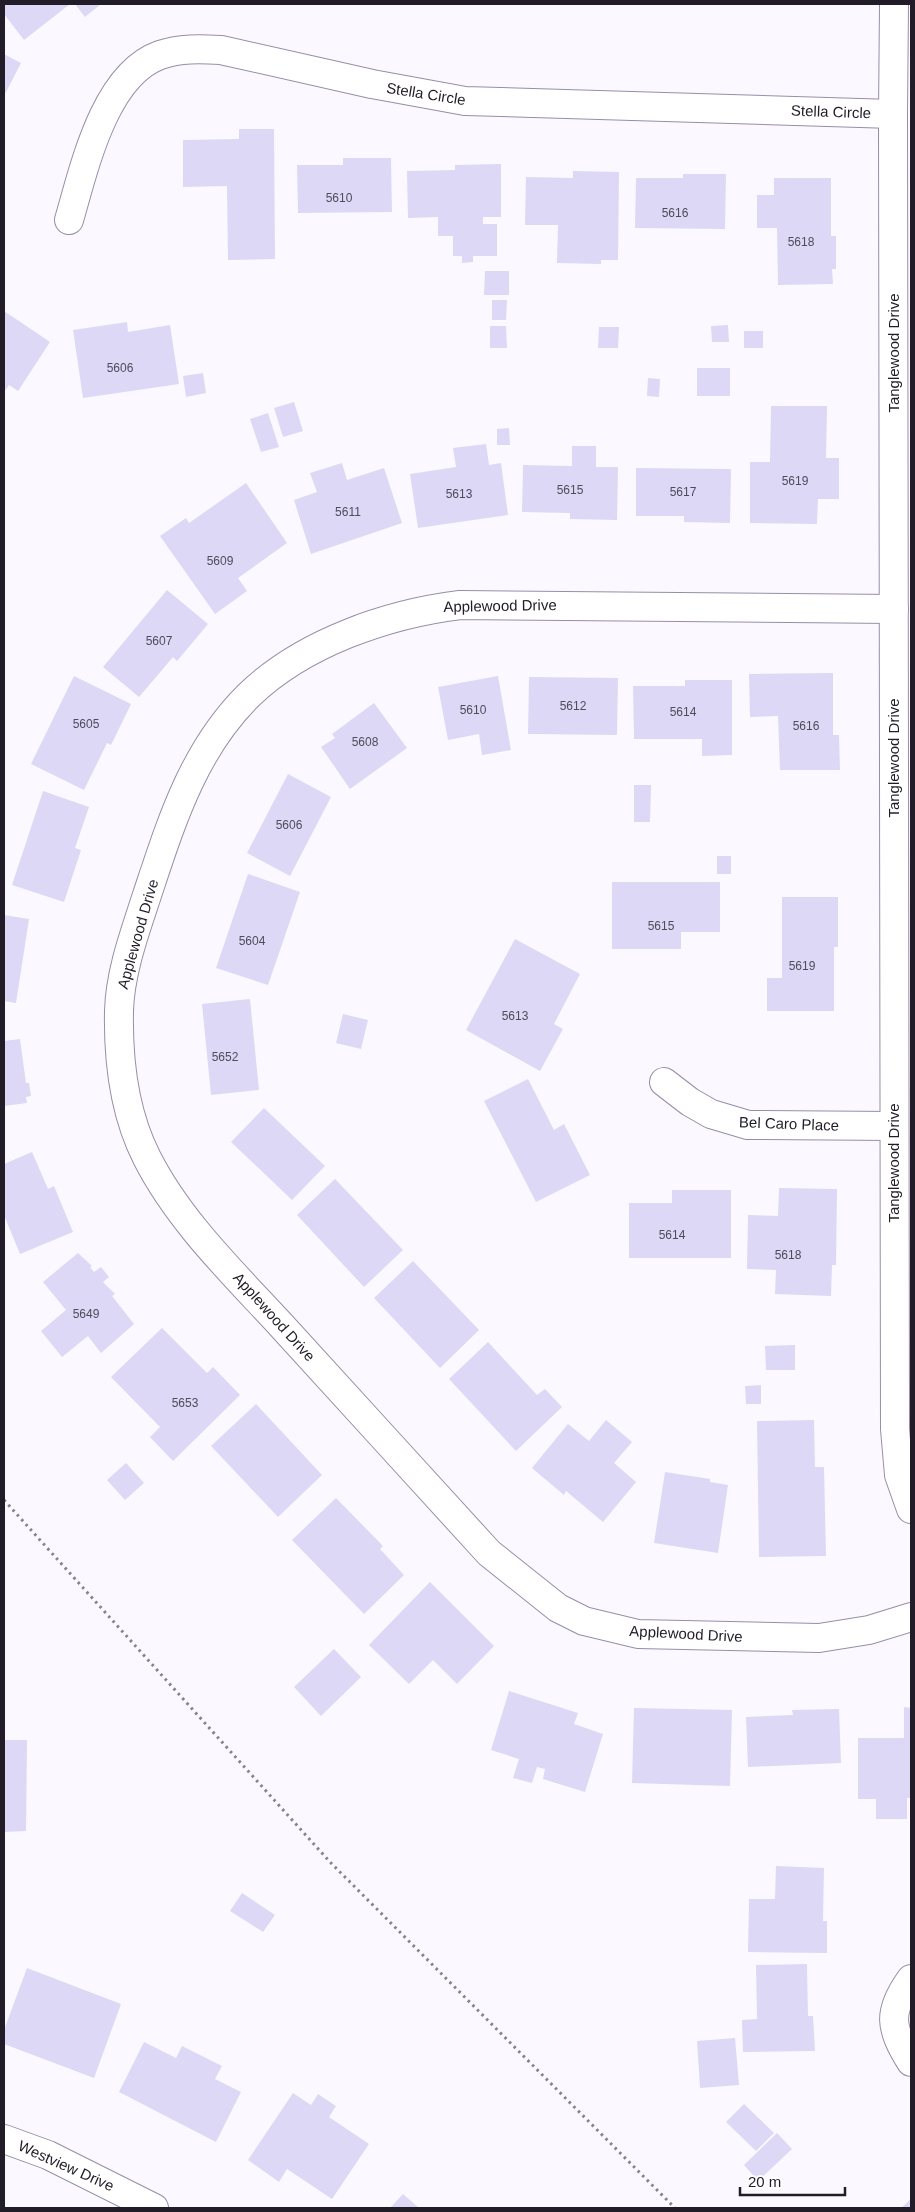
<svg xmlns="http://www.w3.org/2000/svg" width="915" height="2212" viewBox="0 0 915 2212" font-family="Helvetica,sans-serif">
	<rect width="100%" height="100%" fill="#fbf9ff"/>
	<g fill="#dcd8f6">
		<path d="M4,4h66l-46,36 -20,-26z"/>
		<path d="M75,4h26l-16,13z"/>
		<path d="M4,54l17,9 -17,33z"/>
		<path d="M239,129h35l1,130 -47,1 -1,-74 -44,1v-47l56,-1z"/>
		<path d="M343,158h48l1,54 -94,1 -1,-48h46z"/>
		<path d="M501,164v53h-18v7h14v32h-24v6l-11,1v-7h-9v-20h-15v-19l-30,1 -1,-47 48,-1v-5z"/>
		<path d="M573,171l46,1 -1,88h-17v4l-44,-1 1,-38h-33l1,-48 47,1z"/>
		<path d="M683,174h43l-1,55 -90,-1 1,-50h47z"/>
		<path d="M774,178h57v58h5v33h-4l1,15 -55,1 -1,-57h-20v-33h17z"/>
		<path d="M485,271h24v24h-25z"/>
		<path d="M492,300h15l-1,20h-14z"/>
		<path d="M4,311l46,31 -32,49 -9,-6 -5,7z"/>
		<path d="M127,322l1,10 42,-7 9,59 -96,14 -10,-68z"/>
		<path d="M728,325l1,17h-17l-1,-16z"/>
		<path d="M490,326h16l1,22h-17z"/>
		<path d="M599,327h20l-1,21h-20z"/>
		<rect x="744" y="331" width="19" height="17"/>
		<rect x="697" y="368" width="33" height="28"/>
		<path d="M203,373l3,20 -20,4 -3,-21z"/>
		<path d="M648,378l12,1 -1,18 -12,-1z"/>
		<path d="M294,402l9,29 -20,6 -9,-29z"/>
		<path d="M771,406h56l-1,52h13v41h-21l-1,25 -67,-1v-61h20z"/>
		<path d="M268,413l11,34 -18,5 -11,-33z"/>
		<path d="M509,428l1,17h-13v-16z"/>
		<path d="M486,444l3,21 12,-2 7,52 -90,13 -8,-54 46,-7 -3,-19z"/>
		<path d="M572,446h24v21h22l-1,53 -47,-1v-6l-48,-1 1,-47 49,1z"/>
		<path d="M342,463l5,17 37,-12 18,55 -91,31 -17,-54 23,-8 -7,-19z"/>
		<path d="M636,468l95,1 -1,54 -46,-1v-6h-48z"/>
		<path d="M246,483l41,60 -49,35 9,13 -32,23 -55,-78 26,-18 3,5z"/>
		<path d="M167,590l41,34 -31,37 -4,-4 -34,40 -36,-30z"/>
		<path d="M833,673v62h6l1,35h-60l-2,-54 -28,1 -1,-43z"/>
		<path d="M74,676l57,28 -20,41 -4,-2 -23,47 -53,-26z"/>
		<path d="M498,676l13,74 -29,5 -3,-21 -31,6 -10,-53z"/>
		<path d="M529,677l89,1 -1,57 -89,-1z"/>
		<path d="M685,680h47v75l-30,1v-17h-68l-1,-53h52z"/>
		<path d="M374,703l33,45 -57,41 -29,-42 14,-9 -3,-4z"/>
		<path d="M288,774l43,23 -41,79 -43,-23z"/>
		<path d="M634,785h17l-1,37h-16z"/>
		<path d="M43,791l46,16 -14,41 6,2 -17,52 -52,-17z"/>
		<rect x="717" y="856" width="14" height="18"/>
		<path d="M248,874l52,18 -32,93 -52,-17z"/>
		<path d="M612,882h108v50h-39v17h-69z"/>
		<path d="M782,897h56v50h-4v64h-67v-33h15z"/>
		<path d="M4,915l25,4 -13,84 -12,-2z"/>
		<path d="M515,939l65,35 -26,50 9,5 -23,42 -74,-41z"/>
		<path d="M250,999l9,91 -48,5 -9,-91z"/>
		<path d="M343,1014l25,6 -7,29 -25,-6z"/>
		<path d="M20,1039l6,44h3l2,13 -5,1 1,6 -23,3v-65z"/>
		<path d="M528,1079l26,51 10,-6 26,51 -54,27 -52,-101z"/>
		<path d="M264,1108l61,58 -33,34 -61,-58z"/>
		<path d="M32,1152l16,37 6,-3 19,46 -53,22 -16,-39v-51z"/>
		<path d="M335,1179l68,71 -39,37 -67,-72z"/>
		<path d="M779,1188l58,1 -1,76h-4l-1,31 -56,-2 1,-24 -29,-1 1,-54 30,1z"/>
		<path d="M672,1190h59v68h-102v-55h43z"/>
		<path d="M78,1253l14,13 -2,1 4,5 7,-5 8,10 -6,5 12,12 -3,2 22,28 -33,29 -13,-17 -26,21 -21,-26 25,-21 -23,-28z"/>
		<path d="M413,1261l66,69 -39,38 -66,-70z"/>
		<path d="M162,1328l45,45 6,-6 27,28 -67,66 -23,-24 10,-10 -49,-50z"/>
		<path d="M488,1342l49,53 8,-6 17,18 -46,44 -67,-72z"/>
		<path d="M795,1345v25h-29l-1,-24z"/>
		<path d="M761,1385v19h-15l-1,-18z"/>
		<path d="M256,1404l66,71 -44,42 -67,-71z"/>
		<path d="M606,1420l26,22 -18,21 22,19 -33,40 -37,-31 -2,4 -32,-27 36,-44 21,17z"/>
		<path d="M814,1420l1,47h9l2,89 -67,1 -2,-136z"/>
		<path d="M126,1463l18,20 -19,17 -18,-20z"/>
		<path d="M665,1472l45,7v3l18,3 -10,68 -64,-10z"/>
		<path d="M336,1498l47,48 -3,3 24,26 -40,39 -72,-74z"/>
		<path d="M430,1582l64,64 -37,38 -24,-24 -24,24 -40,-39z"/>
		<path d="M334,1649l27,28 -40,39 -27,-29z"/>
		<path d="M509,1691l69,22 -4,11 29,10 -18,58 -42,-13 2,-10 -8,-2 -5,16 -19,-5 6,-19 -28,-9z"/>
		<path d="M904,1707l7,1v90h-4v21h-31v-20h-18v-61h46z"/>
		<path d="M634,1708l98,2 -2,76 -98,-3z"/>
		<path d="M839,1709l2,54 -93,4 -2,-50 47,-2 -1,-5z"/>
		<path d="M5,1740h22l-1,91 -22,1z"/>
		<path d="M776,1866l48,2 -1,53h4v32l-79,-1 1,-53h26z"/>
		<path d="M242,1893l33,22 -12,17 -33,-21z"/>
		<path d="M807,1964l1,52h5l2,35 -72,1 -1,-32 15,-1 -1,-54z"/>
		<path d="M27,1968l94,36 -27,74 -90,-34v-14z"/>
		<path d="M735,2038l4,47 -39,3 -3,-47z"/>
		<path d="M144,2042l32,16 6,-12 40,20 -7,13 26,13 -25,50 -97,-50z"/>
		<path d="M293,2093l18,12 7,-11 18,12 -7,11 40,27 -37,55 -45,-30 -8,13 -31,-22z"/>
		<path d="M744,2104l30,29 -18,18 -30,-29z"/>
		<path d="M777,2133l15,16 -34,32 -14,-16z"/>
		<path d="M403,2194l16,14h-29z"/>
		<path d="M911,2199v9h-10z"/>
	</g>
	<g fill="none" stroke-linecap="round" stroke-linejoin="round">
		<defs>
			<g id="minor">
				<path d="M894,4l-1,110 2,1315 4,46 12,34"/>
				<path d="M69,220c15,-51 35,-145 91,-165 20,-7 41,-6 61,-5l151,34 93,17 428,13"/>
				<path d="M894,609l-434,-4c-73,9 -157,38 -211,90 -56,55 -78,128 -102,200 -12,37 -27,77 -28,116 -1,50 5,102 28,147 32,63 86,115 134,167 69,76 139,152 208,228l69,55 26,13 54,13 181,4 50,-8 42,-13"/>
				<path d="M664,1082l26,20 21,12 37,11 146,1"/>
				<path d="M911,1979c-24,33 -21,49 0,83"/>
				<path d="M4,2139l44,16 106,53"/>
			</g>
		</defs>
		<use href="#minor" stroke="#988da8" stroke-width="30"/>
		<path stroke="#86838b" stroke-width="3" stroke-dasharray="2.5 4" stroke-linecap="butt" d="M4,1500l326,362 345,346"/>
		<use href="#minor" stroke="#fff" stroke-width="28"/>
	</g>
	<g text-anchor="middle" stroke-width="4.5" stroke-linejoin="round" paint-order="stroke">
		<g font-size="12" fill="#504b5b">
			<text x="339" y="202">5610</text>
			<text x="675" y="217">5616</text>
			<text x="801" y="246">5618</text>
			<text x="120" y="372">5606</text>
			<text x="795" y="485">5619</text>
			<text x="570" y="494">5615</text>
			<text x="683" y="496">5617</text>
			<text x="459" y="498">5613</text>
			<text x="348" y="516">5611</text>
			<text x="220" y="565">5609</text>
			<text x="159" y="645">5607</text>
			<text x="573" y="710">5612</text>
			<text x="473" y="714">5610</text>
			<text x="683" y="716">5614</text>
			<text x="86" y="728">5605</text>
			<text x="806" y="730">5616</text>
			<text x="365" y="746">5608</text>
			<text x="289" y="829">5606</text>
			<text x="661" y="930">5615</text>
			<text x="252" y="945">5604</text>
			<text x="802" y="970">5619</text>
			<text x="515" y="1020">5613</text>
			<text x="225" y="1061">5652</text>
			<text x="672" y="1239">5614</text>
			<text x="788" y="1259">5618</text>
			<text x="86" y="1318">5649</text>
			<text x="185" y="1407">5653</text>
		</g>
		<g font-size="15" fill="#211c27" stroke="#fff">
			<text transform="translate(426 94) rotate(9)" y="5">Stella Circle</text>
			<text transform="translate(831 112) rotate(2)" y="5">Stella Circle</text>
			<text transform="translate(894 353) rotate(-90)" y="5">Tanglewood Drive</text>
			<text transform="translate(500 606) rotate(-1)" y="5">Applewood Drive</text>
			<text transform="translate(894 758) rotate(-90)" y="5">Tanglewood Drive</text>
			<text transform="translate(138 934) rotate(-74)" y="5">Applewood Drive</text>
			<text transform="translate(789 1124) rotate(2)" y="5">Bel Caro Place</text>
			<text transform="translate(894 1163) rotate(-90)" y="5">Tanglewood Drive</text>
			<text transform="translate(274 1317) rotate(48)" y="5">Applewood Drive</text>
			<text transform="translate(686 1634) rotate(3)" y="5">Applewood Drive</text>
			<text transform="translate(66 2166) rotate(24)" y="5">Westview Drive</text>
		</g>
	</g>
	<rect width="915" height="2212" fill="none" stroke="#211c27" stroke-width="10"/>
	<path d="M740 2187v8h105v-8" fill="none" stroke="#211c27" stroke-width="2.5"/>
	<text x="748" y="2187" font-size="15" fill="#211c27" stroke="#ffffff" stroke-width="4" paint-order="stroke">20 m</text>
</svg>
